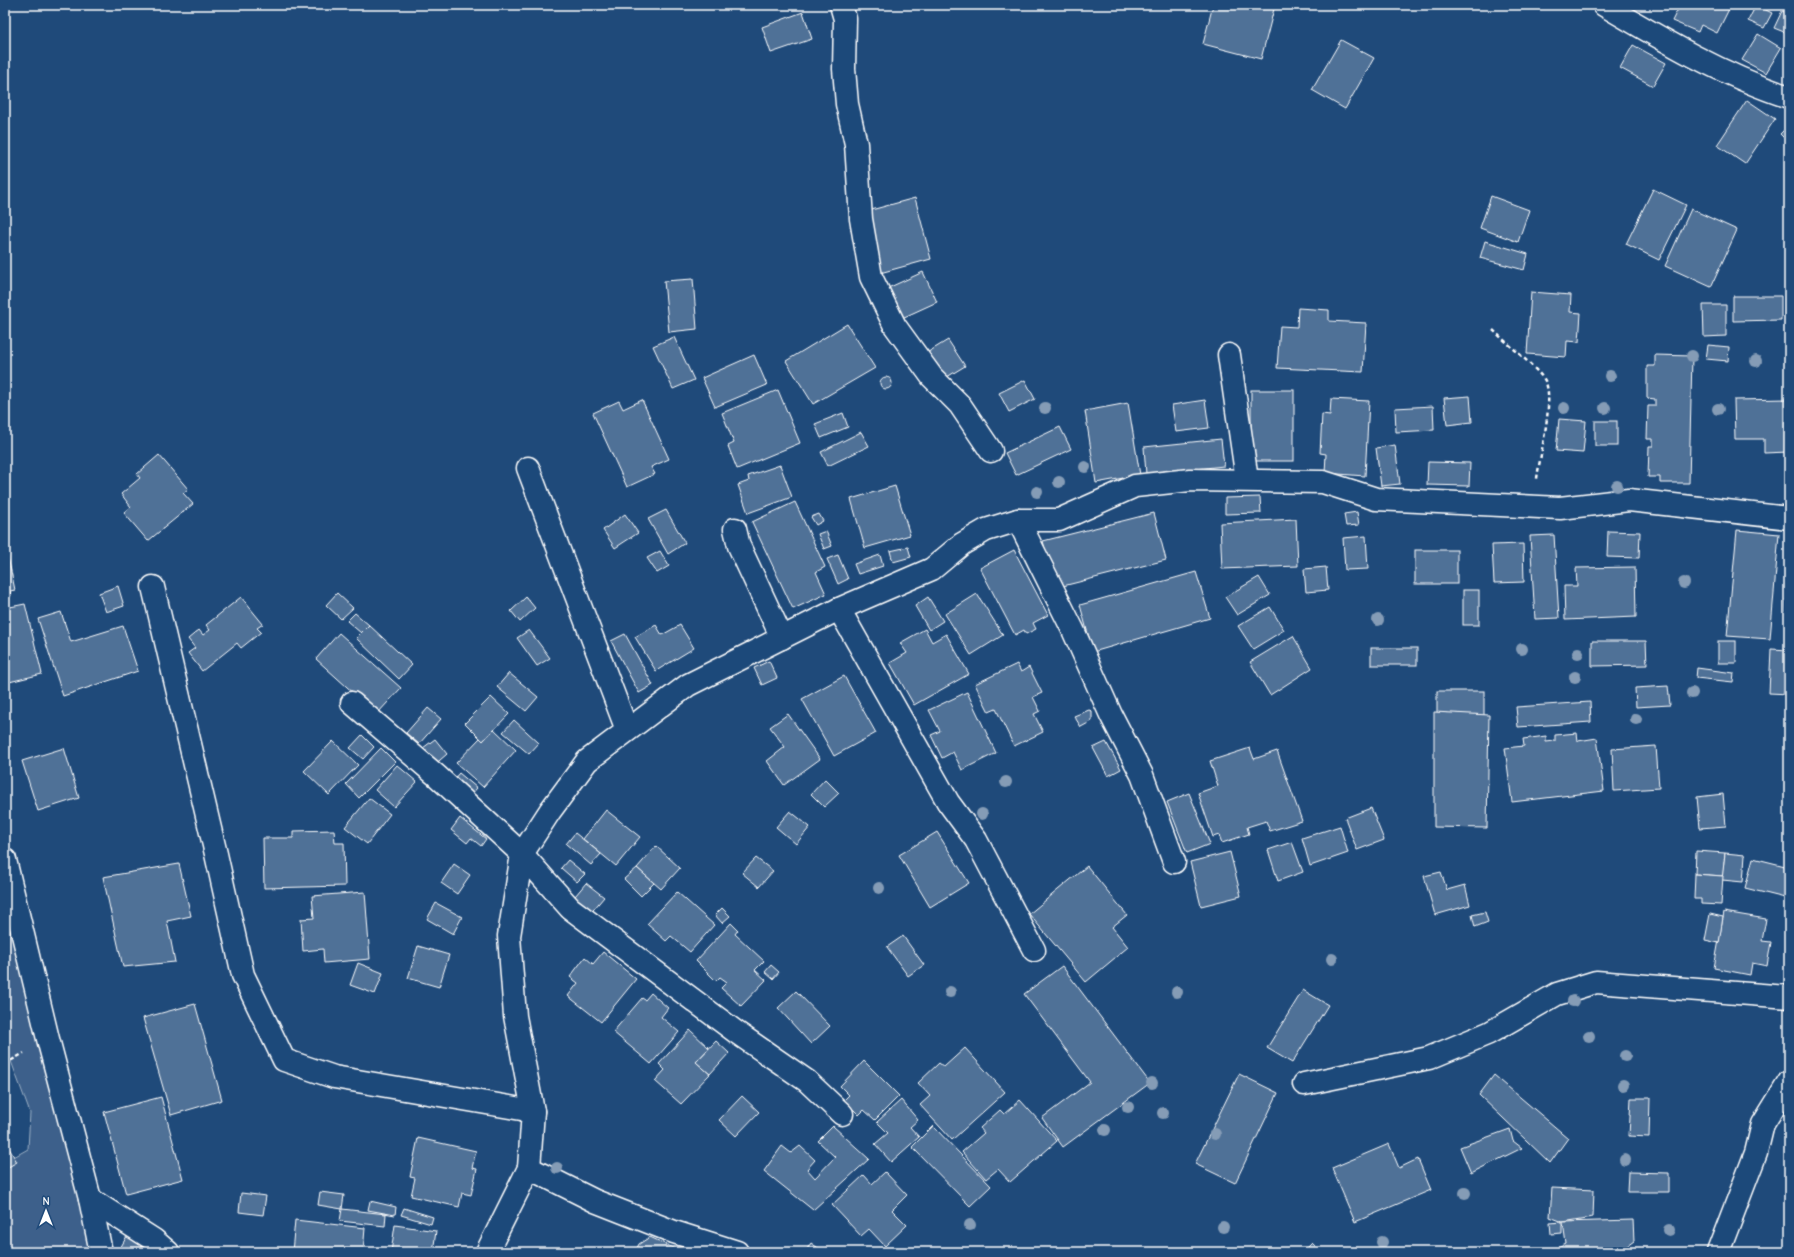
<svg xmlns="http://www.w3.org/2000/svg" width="1794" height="1257" viewBox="0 0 1794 1257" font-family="'Comic Neue',sans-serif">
	<rect width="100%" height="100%" fill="#1f4a7a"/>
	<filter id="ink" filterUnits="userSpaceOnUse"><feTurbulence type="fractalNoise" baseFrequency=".025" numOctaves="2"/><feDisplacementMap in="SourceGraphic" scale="8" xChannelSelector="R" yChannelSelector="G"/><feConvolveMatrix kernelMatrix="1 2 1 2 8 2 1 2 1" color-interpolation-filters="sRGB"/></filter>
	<g filter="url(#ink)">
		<path fill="#3c618b" stroke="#9eb0c5" d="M5,881l91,371h-91v-90l23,-13 2,-36 -19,-52 -6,-4z"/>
		<g fill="#507197" stroke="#fff">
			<path d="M1213,5h62l-14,54 -58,-15z"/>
			<path d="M1680,5h51l-14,28 -16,-8 -3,7 -26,-11z"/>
			<path d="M1756,5l16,8 -8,15 -16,-7z"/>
			<path d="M1782,11l7,3v20l-15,-6z"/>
			<path d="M803,12l9,27 -41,14 -9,-26z"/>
			<path d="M1758,34l23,14 -15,25 -24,-13z"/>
			<path d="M1341,40l33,18 -29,51 -33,-19z"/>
			<path d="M1633,45l33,18 -13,23 -33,-18z"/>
			<path d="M1747,100l28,19 -30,45 -28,-19z"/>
			<path d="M1789,125v18l-9,-9z"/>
			<path d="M1653,189l33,16 -27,55 -33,-16z"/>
			<path d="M1491,196l38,14 -11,32 -38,-14z"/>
			<path d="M915,198l16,61 -51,14 -16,-61z"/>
			<path d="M1691,209l46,21 -26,57 -46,-21z"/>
			<path d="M1485,241l43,13 -4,16 -44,-12z"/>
			<path d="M923,272l14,30 -35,16 -14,-30z"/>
			<path d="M693,279l4,50 -28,3 -5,-51z"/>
			<path d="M1531,292l40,3 -1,17 11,1 -2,29 -12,-1 -1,16 -39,-3z"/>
			<path d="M1733,296h48v24l-48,1z"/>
			<path d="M1703,305h23v31l-22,1z"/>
			<path d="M1298,308l31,2v11l37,2 -3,49 -86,-4 3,-42 17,1z"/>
			<rect x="1788" y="320" width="1" height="63"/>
			<path d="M847,324l28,44 -62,36 -27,-43z"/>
			<path d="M674,337l20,43 -21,9 -20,-43z"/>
			<path d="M948,340l17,26 -23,14 -17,-26z"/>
			<path d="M1708,345l21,2 -1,14 -22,-2z"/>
			<path d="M754,355l13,30 -52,22 -13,-29z"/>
			<path d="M1655,355l37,1 -3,127h-29v-6h-12l1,-31h4v-7h-6l1,-33h7v-7l-8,-1v-32h8z"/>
			<circle cx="886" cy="383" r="6"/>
			<path d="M1025,380l10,19 -26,13 -10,-19z"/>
			<path d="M778,390l22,53 -63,26 -9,-23 6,-3 -12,-30z"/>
			<rect x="1251" y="390" width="43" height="71"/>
			<path d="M1470,396l2,26 -25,3 -3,-27z"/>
			<path d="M1331,399l38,2 -4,75 -40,-3 1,-19 -6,-1 2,-39 8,1z"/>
			<path d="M1789,399v53l-25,1v-14h-29l-1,-39z"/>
			<path d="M642,400l27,59 -18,8 4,7 -28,13 -34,-74 26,-12 4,8z"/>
			<path d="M1205,400l4,28 -33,4 -4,-27z"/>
			<path d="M1128,403l12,72 -44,8 -11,-72z"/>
			<path d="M1433,406l1,24 -38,2 -1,-24z"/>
			<path d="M843,413l5,14 -27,11 -6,-14z"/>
			<path d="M1559,419l27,2 -3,32 -27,-2z"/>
			<rect x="1595" y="421" width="22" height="25"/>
			<path d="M1060,427l11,22 -55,26 -11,-22z"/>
			<path d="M861,432l8,14 -41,20 -7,-14z"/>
			<path d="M1221,439l3,27 -78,8 -2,-27z"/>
			<path d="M1395,445l5,39 -19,2 -5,-38z"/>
			<path d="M159,455l29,34 -5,4 10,11 -45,37 -24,-28 7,-6 -10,-13 19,-16 -3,-4z"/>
			<path d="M1428,462l42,1 -1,23 -42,-1z"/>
			<path d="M780,465l12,32 -44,16 -10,-28 11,-4 -1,-5z"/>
			<path d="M895,486l15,49 -45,13 -14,-49z"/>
			<path d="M1260,497l1,16 -36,1v-16z"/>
			<path d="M795,502l30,65 -9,5 10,22 -33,15 -41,-87z"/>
			<path d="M666,510l19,33 -17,11 -20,-35z"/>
			<path d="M1357,512l2,13 -13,1 -2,-12z"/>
			<path d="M1154,513l12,47 -111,28 -12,-47z"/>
			<path d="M625,514l13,19 -23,15 -12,-18z"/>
			<path d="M819,514l4,7 -7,4 -5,-8z"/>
			<path d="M1296,519l2,47 -76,3 -2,-46z"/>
			<path d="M1737,530l42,4 -9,105 -43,-3z"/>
			<path d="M826,531l6,15 -8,3 -6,-15z"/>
			<path d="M1608,531l32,1 -1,26 -32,-1z"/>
			<path d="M1554,535l5,83 -24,1 -5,-83z"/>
			<path d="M1366,536l2,33 -23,1 -2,-32z"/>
			<path d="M5,543l10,47 -5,1 1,5 -6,2z"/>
			<path d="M1523,544l1,38 -30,1 -2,-38z"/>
			<path d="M908,547l3,10 -18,5 -3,-11z"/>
			<path d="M1014,550l34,65 -15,8 3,6 -10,5 -2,-4 -9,5 -35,-67z"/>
			<rect x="1415" y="550" width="42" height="34"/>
			<path d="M660,551l9,15 -12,7 -10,-15z"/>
			<path d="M838,555l10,24 -10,5 -11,-25z"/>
			<path d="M880,555l3,11 -25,8 -4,-10z"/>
			<path d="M1326,567l2,23 -22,2 -2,-23z"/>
			<path d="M1635,567l1,50 -71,3 -1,-34h13l-1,-18z"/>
			<path d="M1196,572l14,46 -117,34 -13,-47z"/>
			<path d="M1259,577l11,18 -33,20 -12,-18z"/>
			<path d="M118,586l6,20 -18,6 -7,-19z"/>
			<rect x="1463" y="590" width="16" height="35"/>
			<path d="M337,593l16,15 -12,11 -15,-14z"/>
			<path d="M977,594l26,41 -32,20 -26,-41z"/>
			<path d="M241,597l22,27 -6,4 4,4 -20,16 -4,-5 -35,28 -14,-18 7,-5 -7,-9 11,-9 4,5 7,-5 -4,-5z"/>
			<path d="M526,597l9,11 -15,14 -9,-11z"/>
			<path d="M928,597l15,24 -14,9 -14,-24z"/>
			<path d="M1789,599v34h-2l-1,-33z"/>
			<path d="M25,604l17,70 -37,9v-75z"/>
			<path d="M1270,607l14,23 -31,19 -15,-23z"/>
			<path d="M61,612l10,30 52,-16 15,45 -75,25 -25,-77z"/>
			<path d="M355,613l14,12 -8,8 -14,-12z"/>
			<path d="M369,625l43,40 -13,14 -43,-41z"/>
			<path d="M656,625l6,10 18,-10 14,23 -38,23 -21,-34z"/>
			<path d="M925,629l7,13 14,-8 23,40 -55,31 -24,-42 17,-10 -7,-10z"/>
			<path d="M529,630l21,28 -13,8 -20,-28z"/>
			<path d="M339,633l62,55 -24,26 -61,-55z"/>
			<path d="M625,634l28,51 -14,8 -28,-52z"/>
			<path d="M1293,636l19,32 -42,27 -20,-33z"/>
			<path d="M1592,641h54l1,24 -55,1z"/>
			<rect x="1718" y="641" width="18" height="22"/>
			<rect x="1371" y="648" width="46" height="17"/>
			<path d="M1771,649l18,1v44l-20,-1z"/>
			<path d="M769,661l8,17 -15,7 -8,-17z"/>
			<path d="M1017,664l4,8 8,-5 13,26 -9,4 7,14 -6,3 9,18 -29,14 -18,-37 -7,3 -14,-28z"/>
			<path d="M1697,668l37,5 -1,9 -37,-4z"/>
			<path d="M509,673l29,24 -12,14 -29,-24z"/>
			<path d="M844,676l32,57 -42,23 -32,-57z"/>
			<path d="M1668,686l2,19 -34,2 -1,-19z"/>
			<rect x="1437" y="691" width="47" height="111"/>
			<path d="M967,692l29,61 -34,17 -9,-18 -11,6 -11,-23 9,-4 -11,-21z"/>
			<path d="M491,697l18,17 -26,27 -18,-18z"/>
			<path d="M1590,702l1,20 -73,5 -2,-20z"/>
			<path d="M428,708l13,11 -22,25 -13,-11z"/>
			<path d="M1089,710l3,1v10l-11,6 -7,-11z"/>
			<path d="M1434,712l55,3 -2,113 -53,-1z"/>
			<path d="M788,714l32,45 -36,26 -17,-24 18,-14 -15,-20z"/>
			<path d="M514,720l25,23 -10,11 -26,-22z"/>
			<path d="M494,729l22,21 -33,37 -27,-24 24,-25 3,3z"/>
			<path d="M1577,733l1,8 19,-3 7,53 -92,11 -7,-54 19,-2 -1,-7 23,-3v6l9,-1v-6z"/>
			<path d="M362,735l12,12 -11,12 -13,-11z"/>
			<path d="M435,739l12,15 -15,13 -13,-16z"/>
			<path d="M333,741l25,24 -29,30 -25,-24z"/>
			<path d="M1106,742l15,27 -13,7 -15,-28z"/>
			<path d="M1656,746l3,42 -45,3 -2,-42z"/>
			<path d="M64,748l15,50 -41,13 -16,-50z"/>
			<path d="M381,748l14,14 -36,36 -13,-14z"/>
			<path d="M1250,748l4,11 23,-8 25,70 -32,10 -4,-10 -19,6 2,7 -27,9 -3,-8 -6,2 -15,-44 20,-7 -8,-25z"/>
			<path d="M397,765l20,17 -23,25 -19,-17z"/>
			<path d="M459,773l18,15 -7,8 -18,-15z"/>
			<path d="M825,779l14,14 -15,14 -13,-13z"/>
			<path d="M1189,793l21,51 -23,9 -20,-51z"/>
			<path d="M1723,794l3,32 -26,2 -3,-31z"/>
			<path d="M369,798l21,16 -23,30 -22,-17z"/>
			<path d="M1371,808l13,32 -27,10 -12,-32z"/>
			<path d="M606,810l34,27 -24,29 -33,-27z"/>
			<path d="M790,811l20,16 -14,17 -20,-17z"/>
			<path d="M460,818l26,21 -5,7 -10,-8 -4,5 -16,-13z"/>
			<path d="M1340,826l8,27 -38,13 -8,-28z"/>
			<path d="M334,830l1,13h9l1,43 -81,2 -1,-50h30v-7z"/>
			<path d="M937,832l32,51 -39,24 -31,-52z"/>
			<path d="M575,833l26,21 -10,11 -25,-21z"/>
			<path d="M1292,842l11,30 -25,9 -10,-31z"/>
			<path d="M656,846l24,22 -19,21 -24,-21z"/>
			<path d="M1696,851l29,2 -2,23 -28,-2z"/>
			<path d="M1230,852l11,44 -40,10 -11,-44z"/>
			<path d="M1725,853l20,2 -2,27 -21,-2z"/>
			<path d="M756,858l17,13 -14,16 -17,-14z"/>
			<path d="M1753,858l36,9v32l-44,-11z"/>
			<path d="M568,860l17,14 -8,8 -16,-14z"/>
			<path d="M179,864l12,52 -24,5 8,41 -52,5 -20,-90z"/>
			<path d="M454,864l16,11 -13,19 -16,-11z"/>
			<path d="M1087,866l40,49 -15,12 16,20 -42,35 -57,-68z"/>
			<path d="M637,868l17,15 -13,13 -17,-17z"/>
			<path d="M1441,872l6,18 18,-5 5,20 -35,10 -11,-39z"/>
			<path d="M1695,874l28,2 -2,29 -20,-1v-5h-7z"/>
			<path d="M586,883l18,14 -16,19 -18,-14z"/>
			<path d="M365,892l5,67 -46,4 -1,-14 -20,2 -2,-32 13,-1 -2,-22z"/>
			<path d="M677,892l37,33 -24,27 -19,-16 -5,5 -19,-17z"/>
			<path d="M436,903l26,14 -9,17 -26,-15z"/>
			<path d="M722,908l8,8 -8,7 -7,-8z"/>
			<path d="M1485,912l3,10 -13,5 -3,-12z"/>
			<path d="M1724,912l42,7 -4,22 9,1 -4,24 -15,-3 -2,12 -36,-7z"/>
			<path d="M1710,914l13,3 -4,26 -14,-3z"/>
			<path d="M731,923l7,7 -3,4 29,27 -9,9 11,10 -25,26 -20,-18 6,-6 -7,-5 -4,4 -20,-20z"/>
			<path d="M903,936l21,29 -16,11 -21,-29z"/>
			<path d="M418,946l31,9 -10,32 -31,-9z"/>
			<path d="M603,952l33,27 -35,43 -33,-26 10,-13 -8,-6 15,-20 8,7z"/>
			<path d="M358,963l25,10 -8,21 -25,-9z"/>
			<path d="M771,965l8,7 -6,7 -8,-7z"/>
			<path d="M1062,966l88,117 -87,64 -21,-29 48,-36 -66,-88z"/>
			<path d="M1303,990l25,15 -36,58 -25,-15z"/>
			<path d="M796,991l34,35 -19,18 -33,-36z"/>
			<path d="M651,993l17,15 -7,9 18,15 -28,32 -38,-32 29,-34 3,2z"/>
			<path d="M195,1004l27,96 -51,15 -28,-97z"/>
			<path d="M690,1030l19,18 -13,14 14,12 -29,30 -26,-23 10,-11 -6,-6z"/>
			<path d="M716,1041l13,12 -19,21 -14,-12z"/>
			<path d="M965,1048l40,44 -53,48 -32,-35 10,-9 -12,-13 21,-20 5,4z"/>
			<path d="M864,1061l35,35 -24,24 -11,-10 -5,5 -15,-15 5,-5 -9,-9z"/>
			<path d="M1239,1074l39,19 -43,90 -40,-19z"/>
			<path d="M1494,1075l74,63 -18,25 -71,-68z"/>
			<path d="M742,1096l17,16 -23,24 -17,-16z"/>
			<path d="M161,1097l22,82 -57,15 -22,-82z"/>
			<path d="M1631,1098h19l-1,39 -20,-1z"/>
			<path d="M901,1100l17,20 -8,7 9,10 -28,25 -16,-18 13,-11 -11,-11z"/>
			<path d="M1020,1100l37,41 -47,41 -12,-13 -12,10 -24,-27 22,-19 -4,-5 20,-18 4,4z"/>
			<path d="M833,1126l36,33 -56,51 -49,-39 18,-25 9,7 9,-7 15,14 -8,9 8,9 20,-21 -17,-16z"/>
			<path d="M933,1126l58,60 -21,20 -58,-59z"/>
			<path d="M1510,1129l3,12 9,7 -51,25 -11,-26z"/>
			<path d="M418,1138l58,13 -4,17 5,1 -6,26 -9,-2 -3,14 -48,-11 4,-18 -5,-1z"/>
			<path d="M5,1141l12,21 -12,7z"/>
			<path d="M1389,1144l10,24 19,-9 13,31 -76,32 -23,-54z"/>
			<path d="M885,1172l22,23 -15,15 15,15 -22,21 -16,-17 -8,7 -29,-31 32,-30 8,9z"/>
			<path d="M1628,1172l41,1v19h-42z"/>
			<path d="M1552,1188l42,2 -1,27 -30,5 -13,-5z"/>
			<path d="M320,1192l24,3 -2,14 -24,-4z"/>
			<path d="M241,1193l25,3 -3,19 -24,-3z"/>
			<path d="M370,1201l26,6 -1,8 -27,-5z"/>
			<path d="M404,1208l29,9 -2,7 -30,-9z"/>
			<path d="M342,1209l44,5 -1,12 -45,-5z"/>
			<path d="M295,1220l70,8 -2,24h-71z"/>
			<path d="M1633,1220l1,21 -11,8h-55l-1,3h-12l1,-3 10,-5 -3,-22z"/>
			<path d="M1562,1222v11l-11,1 -1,-11z"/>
			<path d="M395,1225l41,6 -3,21h-42z"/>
			<path d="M127,1236l28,16h-37z"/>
			<path d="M650,1237l32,15h-47l4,-8z"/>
			<path d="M811,1243l13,9h-19z"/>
			<path d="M1312,1243l9,9h-18z"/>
		</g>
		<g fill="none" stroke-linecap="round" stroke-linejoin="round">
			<defs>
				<g id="minor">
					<path d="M841,5l4,14 -1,50 3,35 9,40 5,75 10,58 24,49 37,51 28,28 31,46"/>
					<path d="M1604,5c59,35 120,71 185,92"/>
					<path d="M1229,355l18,125"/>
					<path d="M528,468l99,262"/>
					<path d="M1018,520l55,110 38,85 31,60 32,87"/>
					<path d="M735,529l4,17 43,92"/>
					<path d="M153,587l63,267 27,121 41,85 50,17 199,34"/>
					<path d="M839,609l109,193 28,38 58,110"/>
					<path d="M352,703l85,73 85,78 48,54 166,124 71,49 35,33"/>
					<path d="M5,860l43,179 42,160 11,53"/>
					<path d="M1304,1084l125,-26 60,-25 68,-39 39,-12 193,15"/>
					<path d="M529,1168l66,33 79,31 63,20"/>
					<path d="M90,1199l64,41 14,12"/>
					<path d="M487,1252l42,-84 4,-57 -18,-95 -6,-80 13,-82 28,-43 37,-50 101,-76 151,-76 93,-40 30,-25 24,-14 32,-10h41l76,-34 55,-6 133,2 53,17 184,9 69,-8 160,18"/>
					<path d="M1718,1252l38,-99 7,-29 26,-42"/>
				</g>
			</defs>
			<use href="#minor" stroke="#fff" stroke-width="25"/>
			<g stroke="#fff" stroke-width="2.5" stroke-dasharray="4 3" stroke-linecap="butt">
				<path d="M1493,330c16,15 38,33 51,49 12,17 -5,79 -7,100"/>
				<path d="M5,1064l19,-11"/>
			</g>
			<use href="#minor" stroke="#1f4a7a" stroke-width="22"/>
		</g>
		<g fill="#859cb6">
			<circle cx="1692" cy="356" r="6"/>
			<circle cx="1756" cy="361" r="6"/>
			<circle cx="1610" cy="376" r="6"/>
			<circle cx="1045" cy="408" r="6"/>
			<circle cx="1564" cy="408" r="6"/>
			<circle cx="1605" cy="408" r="6"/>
			<circle cx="1718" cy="409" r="6"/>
			<circle cx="1085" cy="467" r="6"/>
			<circle cx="1059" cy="482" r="6"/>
			<circle cx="1617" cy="486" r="6"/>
			<circle cx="1037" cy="492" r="6"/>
			<circle cx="1684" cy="583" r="6"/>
			<circle cx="1378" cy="620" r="6"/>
			<circle cx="1522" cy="649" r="6"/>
			<circle cx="1578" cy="653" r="6"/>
			<circle cx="1575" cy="677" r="6"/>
			<circle cx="1692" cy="693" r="6"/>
			<circle cx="1636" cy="719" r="6"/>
			<circle cx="1006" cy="782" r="6"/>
			<circle cx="982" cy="814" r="6"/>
			<circle cx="879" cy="888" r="6"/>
			<circle cx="1332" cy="959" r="6"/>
			<circle cx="950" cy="992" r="6"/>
			<circle cx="1177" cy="992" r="6"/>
			<circle cx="1573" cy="1001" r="6"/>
			<circle cx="1589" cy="1036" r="6"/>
			<circle cx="1625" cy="1056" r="6"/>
			<circle cx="1152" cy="1083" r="6"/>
			<circle cx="1623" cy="1085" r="6"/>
			<circle cx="1128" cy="1107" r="6"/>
			<circle cx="1163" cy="1113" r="6"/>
			<circle cx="1105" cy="1130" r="6"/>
			<circle cx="1215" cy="1134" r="6"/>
			<circle cx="1625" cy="1160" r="6"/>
			<circle cx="557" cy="1168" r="6"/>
			<circle cx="1465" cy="1193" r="6"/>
			<circle cx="970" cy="1225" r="6"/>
			<circle cx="1223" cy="1227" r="6"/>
			<circle cx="1669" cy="1230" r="6"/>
			<circle cx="1382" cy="1242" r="6"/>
		</g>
	</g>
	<rect width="1794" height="1257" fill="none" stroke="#1f4a7a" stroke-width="20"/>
	<rect x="10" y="10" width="1774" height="1237" fill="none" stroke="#fff" stroke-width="1.5" filter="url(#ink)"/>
	<g transform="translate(46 1211)" stroke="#1f4a7a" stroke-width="3" paint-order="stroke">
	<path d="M0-3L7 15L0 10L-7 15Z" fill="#ffffff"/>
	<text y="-6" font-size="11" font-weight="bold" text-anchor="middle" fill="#ffffff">N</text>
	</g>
</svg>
